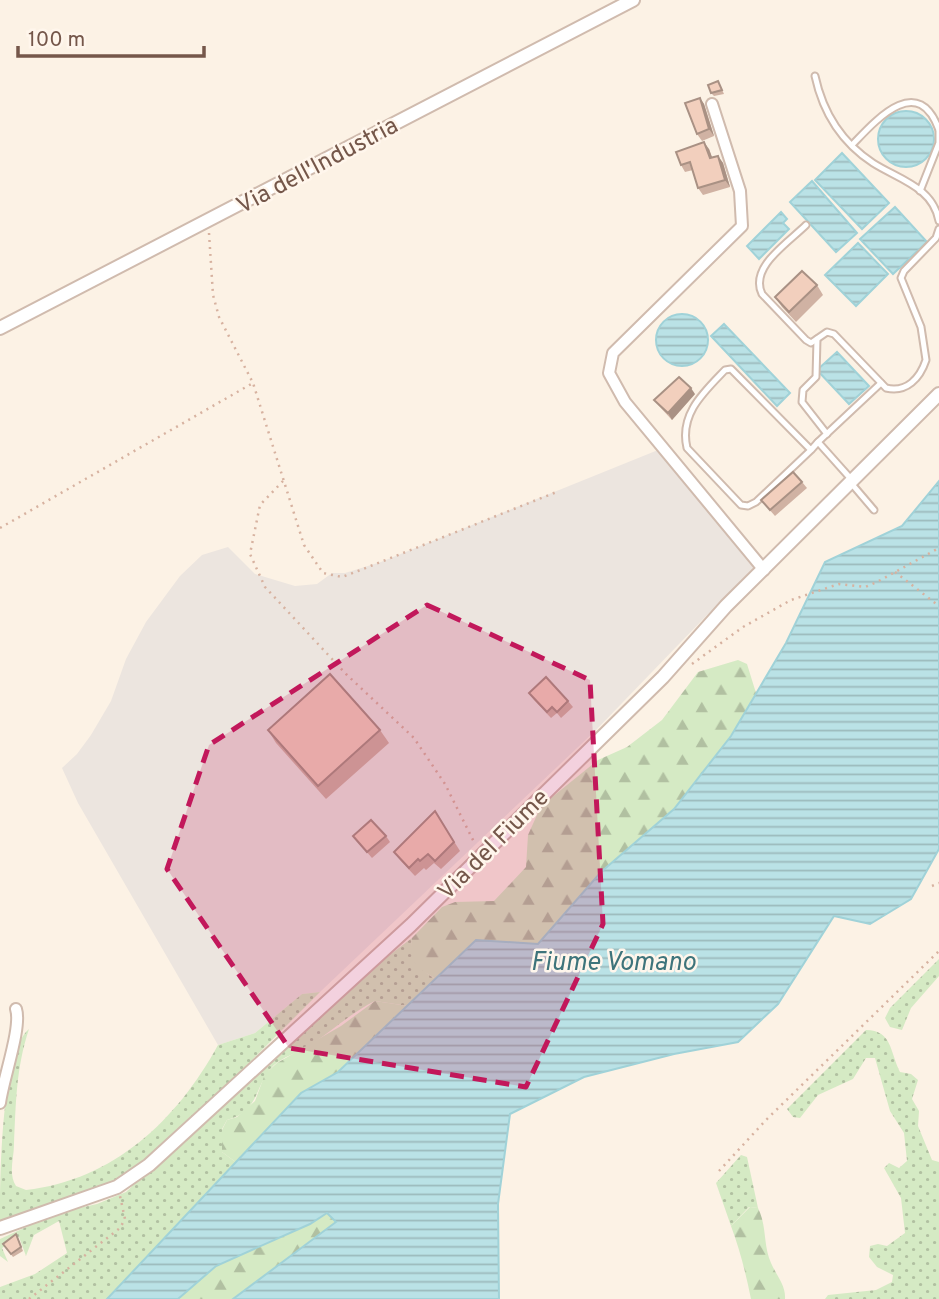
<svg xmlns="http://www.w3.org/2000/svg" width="939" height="1299" viewBox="0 0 939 1299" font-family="Overpass,sans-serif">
	<defs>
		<pattern id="grass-dots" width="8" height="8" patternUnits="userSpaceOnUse" patternTransform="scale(1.75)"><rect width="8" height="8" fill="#d5eac4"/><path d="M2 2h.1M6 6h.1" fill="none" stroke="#b1c0a1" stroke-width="1.8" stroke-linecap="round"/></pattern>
		<pattern id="forest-firs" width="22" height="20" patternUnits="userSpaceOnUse" patternTransform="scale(1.75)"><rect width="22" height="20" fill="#d5eac4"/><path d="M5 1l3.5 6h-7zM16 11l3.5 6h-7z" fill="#b1c0a1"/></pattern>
		<pattern id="water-rules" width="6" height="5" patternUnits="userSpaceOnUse" patternTransform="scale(1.75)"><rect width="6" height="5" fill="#bae2e6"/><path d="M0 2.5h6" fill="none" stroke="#9cbabc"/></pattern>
	</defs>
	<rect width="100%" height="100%" fill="#fcf2e5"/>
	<path fill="#ece5df" d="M663,448l92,117 1,8 -49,42 -111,115 -276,262 -18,2 -47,39 -37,12 -140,-242 -16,-35 15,-14 14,-19 20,-34 15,-42 20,-37 34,-46 22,-21 26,-8 27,27 40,12 22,-2 15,-11h13l36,-11z"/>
	<g fill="url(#grass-dots)">
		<path d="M412,938c-2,19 8,33 24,41l-28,27 -33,-5c-23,11 -46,32 -67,46 -11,6 -25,10 -34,18 -20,19 -13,46 -47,55l-5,9v23l15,11 -130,136h-107v-12l35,-13 32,-21 -8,-32 -25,14 -8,21 -7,-19 -17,11 6,14 -8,-6v-17l57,-26 40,-9 29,-12 136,-128 101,-89z"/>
		<path d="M939,959v17l-28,32 -9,22 -12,-3 -5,-9 5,-10z"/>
		<path d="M320,992l-136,136 -56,49 -128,50c0,-41 0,-174 29,-198 -13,39 -13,74 -15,115 0,15 -6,29 2,42l10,4c88,-10 151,-70 192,-145l37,-12 47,-39z"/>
		<path d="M866,1030c26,0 24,22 34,42l11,2 7,6 -6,19 7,12 -1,15 14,34 7,2v137h-114l3,-4 48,-5 16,-8 1,-7 -16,-8 -8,-10 1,-11 8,-2 9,2 18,-13 -4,-35 -17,-30 5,-5 10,5 8,-7 -3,-28 -14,-22 -15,-53h-9l-13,21 -35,16 -18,23 -7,-1 -6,-8z"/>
		<path d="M741,1155l6,2 11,51 -9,-1 -18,19 -15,-43z"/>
	</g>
	<g fill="url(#forest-firs)">
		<path d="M738,660l9,4 9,29 -25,43 -57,73 -73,63 -63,72 -62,-4 -40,39 -20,-12 -5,-18 1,-11 30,-31 13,-5 39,-1 32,-34 2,-32 13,-29 57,-46 29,-13 35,-27 36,-48z"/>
		<path d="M375,1001l33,5 -70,67 -37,20 -64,70 -15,-11v-22l5,-10 10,-3 18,-16 10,-27 12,-11 64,-37z"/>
		<path d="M750,1207l8,1c9,18 5,37 13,55 5,12 15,22 14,36h-34c-5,-25 -11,-49 -20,-73z"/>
		<path d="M327,1213l9,9 -103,77h-55l38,-33 94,-42z"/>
	</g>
	<g fill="url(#water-rules)" stroke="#a0d2d8" stroke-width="2">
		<circle cx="906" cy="139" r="28"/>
		<path d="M842,153l47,50 -27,26 -47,-49z"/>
		<path d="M812,181l45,52 -21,19 -46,-50z"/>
		<path d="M895,207l32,35 -34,32 -33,-35z"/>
		<path d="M781,212l6,7 -4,4 6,6 -30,30 -12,-13z"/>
		<path d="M858,243l30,31 -32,32 -31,-31z"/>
		<circle cx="682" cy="340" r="26"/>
		<path d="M724,324l66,69 -13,13 -66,-70z"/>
		<path d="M837,352l32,34 -20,18 -32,-34z"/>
		<path d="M939,481v368l-28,50 -41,25 -36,-8 -56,88 -40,38 -64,12 -90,23 -74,37 -12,90 1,95h-266l103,-77 -9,-9 -17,11 -94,42 -38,33h-71l194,-206 37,-21 138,-132 62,4 63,-72 73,-63 57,-73 55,-93 39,-81 77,-36z"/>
	</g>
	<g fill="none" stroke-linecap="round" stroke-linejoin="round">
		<defs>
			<g id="service">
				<path d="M815,76c8,37 26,66 58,87 25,16 60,24 66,58"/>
				<path d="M852,145c24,-25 66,-73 87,-15"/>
				<path d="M920,191l19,-48v-12"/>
				<path d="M806,225c-17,17 -57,42 -44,69l44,46 5,3 16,-11 7,2 52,54c21,5 34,-10 40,-28l-5,-33 -20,-49 3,-7 32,-33 3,-9"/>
				<path d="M817,339l-1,38 -13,13 -1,12 25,32"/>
				<path d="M818,442l33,37"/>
				<path d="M811,450l-80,-81 -6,1c-21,22 -46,44 -38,78l54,57 7,1 8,-4 55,-52 7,-8 63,-59"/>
				<path d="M851,483l23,27"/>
			</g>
			<g id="minor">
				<path d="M712,104l28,87 2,35 -129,127 -4,20 16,29 139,168"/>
				<path d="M0,1103c3,-24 22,-76 16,-94"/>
			</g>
			<g id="tertiary">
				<path d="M0,328l633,-328"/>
				<path d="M0,1228l117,-41 32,-22 262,-240 252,-248 63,-71 213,-212"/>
			</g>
		</defs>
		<use href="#service" stroke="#d0bbae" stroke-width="9"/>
		<use href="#minor" stroke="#d0bbae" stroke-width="14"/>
		<use href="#tertiary" stroke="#d0bbae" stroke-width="16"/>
		<g stroke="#d7b2a0" stroke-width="2.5" stroke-dasharray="2 5" stroke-linecap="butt">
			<path d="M209,233l4,62 6,22 34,66 51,162 19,28 19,4 16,-6 201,-80"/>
			<path d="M283,481l-23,24 -10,49 15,33 81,87 68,64 31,46 30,60"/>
			<path d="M0,528l253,-145"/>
			<path d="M895,572l44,34"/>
			<path d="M692,664l51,-37 48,-27 48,-16 26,3 12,-5 62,-34"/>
			<path d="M932,886l7,-3"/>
			<path d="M719,1171l47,-51 173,-169"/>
			<path d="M29,1299l91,-71 5,-9 -5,-23"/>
		</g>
		<use href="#service" stroke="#fff" stroke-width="5"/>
		<use href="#minor" stroke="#fff" stroke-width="10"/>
		<use href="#tertiary" stroke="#fff" stroke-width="12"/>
	</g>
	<g fill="#d0b2a3">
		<path d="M718,81l6,13 -10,2 -3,-3z"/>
		<path d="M700,98l4,6 10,32 -12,5 -5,-7z"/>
		<path d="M709,149l3,9 6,-2 5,7 7,24 -27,8 -5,-7 -5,-18 -8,2 -4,-7z"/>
		<path d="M817,285l6,10 -27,27 -14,-15 -7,-10z"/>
		<path d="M695,394l-23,26 -13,-14 -5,-6z"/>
		<path d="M802,482l5,6 -32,28 -14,-16z"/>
		<path d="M529,693l39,8 5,6 -12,11 -4,-5 -6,5 -17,-18z"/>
		<path d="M268,730h112l9,13 -63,56 -50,-56z"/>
		<path d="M435,811l25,40 -19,18 -7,-6 -8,7 -2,-2 -9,8 -15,-16 -6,-8z"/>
		<path d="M353,836h33l4,6 -18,16z"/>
		<path d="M16,1234l7,17 -10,6 -10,-13z"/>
	</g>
	<g fill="#a99184">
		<path d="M700,98l4,6 10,32 -5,-7z"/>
		<path d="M704,142l5,7 6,16 -5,-7z"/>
		<path d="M718,156l5,7 7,24 -5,-7z"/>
		<path d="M691,388l4,6 -23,26 -4,-7z"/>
	</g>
	<g fill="#f2cfbd" stroke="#a99184" stroke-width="2">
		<path d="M718,81l4,9 -11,3 -3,-8z"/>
		<path d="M700,98l9,31 -12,5 -12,-31z"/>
		<path d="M704,142l6,16 8,-2 7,24 -27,8 -8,-26 -9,3 -5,-13z"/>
		<path d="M802,271l15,14 -28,27 -14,-15z"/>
		<path d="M679,377l12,11 -23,25 -14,-13z"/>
		<path d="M793,472l9,10 -32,28 -9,-10z"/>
		<path d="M330,674l50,56 -62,56 -50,-56z"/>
		<path d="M546,677l22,24 -11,11 -5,-5 -5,5 -18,-19z"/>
		<path d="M435,811l19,31 -19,19 -7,-7 -8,7 -2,-2 -9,9 -15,-16z"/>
		<path d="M371,820l15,16 -19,16 -14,-16z"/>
		<path d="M16,1234l5,13 -10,7 -8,-10z"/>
	</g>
	<path fill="#c2185b" fill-opacity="0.2" stroke="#c2185b" stroke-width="5" stroke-dasharray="14 9" stroke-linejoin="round" d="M427,605l163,75 13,244 -77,163 -237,-39 -122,-179 42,-124z"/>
	<g text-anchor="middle" stroke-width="5" stroke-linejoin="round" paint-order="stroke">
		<g font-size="24" fill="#75574a" stroke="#fff6ec">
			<text transform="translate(317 165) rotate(-28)" y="8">Via dell'Industria</text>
			<text transform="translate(493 844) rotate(-45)" y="8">Via del Fiume</text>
		</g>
		<g font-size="26" font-style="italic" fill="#3e747b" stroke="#fff6ec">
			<text x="613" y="970">Fiume Vomano</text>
		</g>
	</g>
	<path d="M18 46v10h186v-10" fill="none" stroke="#75574a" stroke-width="3.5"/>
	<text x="28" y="46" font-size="21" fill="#75574a" stroke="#fff6ec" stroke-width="5" paint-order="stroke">100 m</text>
</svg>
